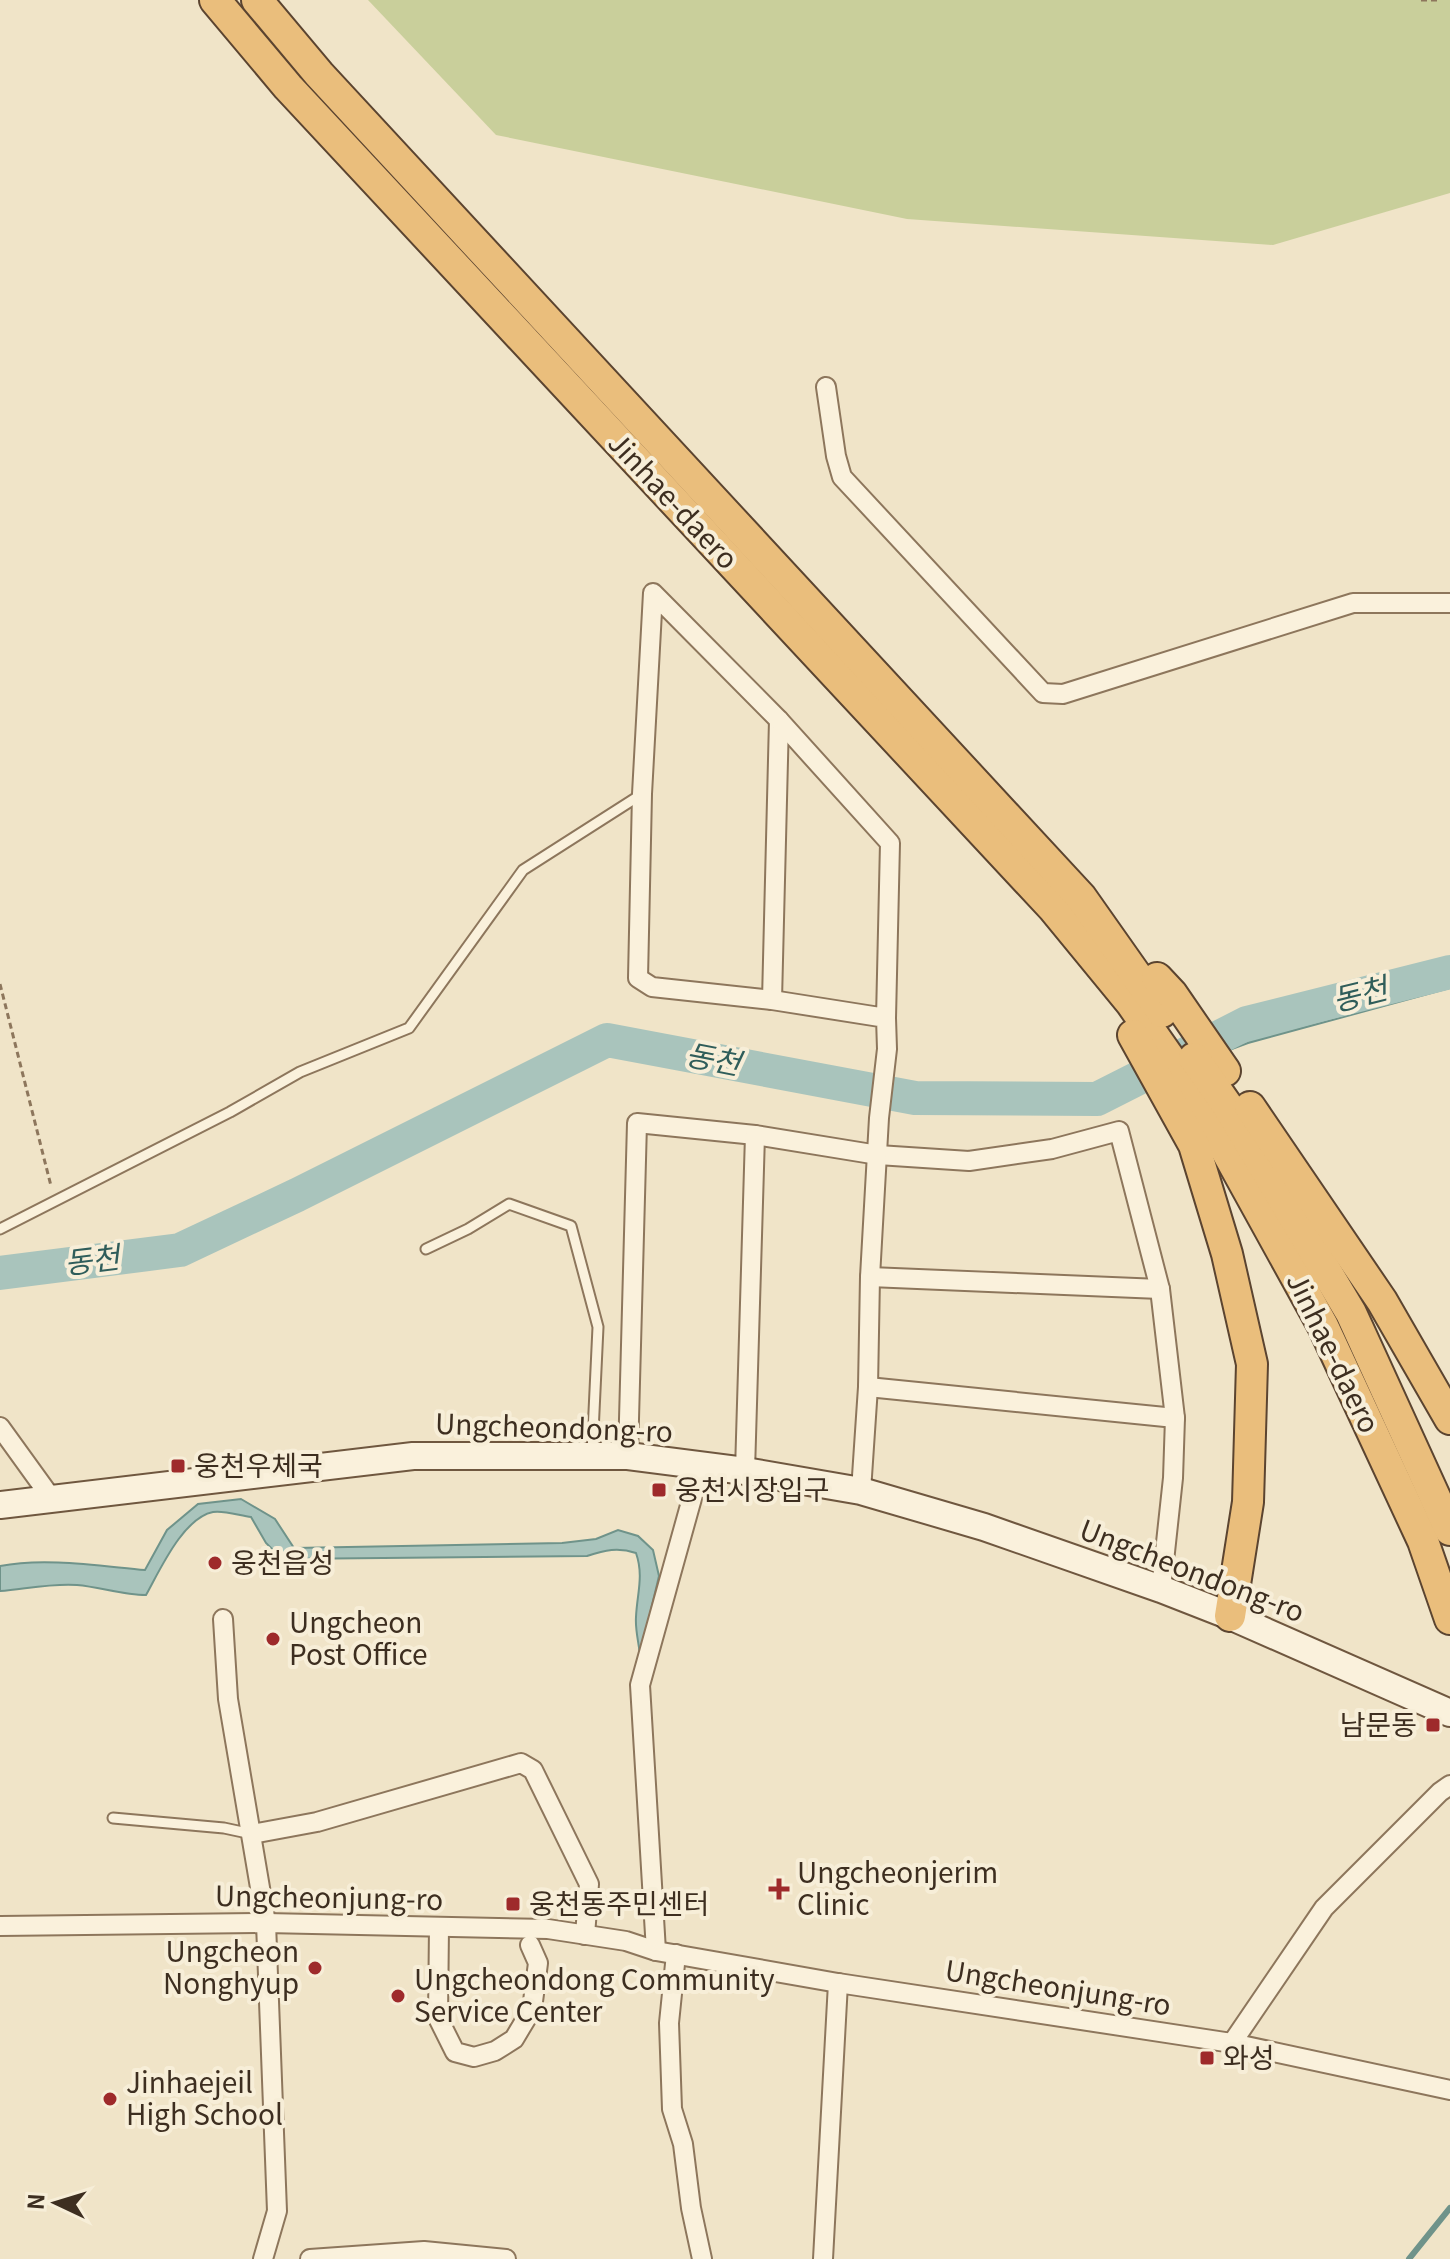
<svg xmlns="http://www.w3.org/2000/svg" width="1450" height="2259" viewBox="0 0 1450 2259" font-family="Georgia,'Noto Sans KR',serif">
	<rect width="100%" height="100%" fill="#f0e4c8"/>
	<path fill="#c9cf9b" d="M368,0h1082v193l-177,52 -366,-26 -411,-84z"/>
	<g fill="#a9c4bc" stroke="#6f938a" stroke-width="2">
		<path d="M1450,972v16l-202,55 -151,56 150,-76z"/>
		<path d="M241,1499l34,20 19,29 268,-5 34,-4 22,-9 20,6 15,14 6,26 -19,80c-1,-13 -5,-26 -4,-39 1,-23 8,-41 0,-64 -18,-6 -31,-3 -49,3l-305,3 -16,-16 -15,-26c-10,-1 -27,-7 -38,-5 -30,6 -53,58 -67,83 -23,0 -46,-8 -69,-10 -25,-2 -52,4 -77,6v-25c44,-9 100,0 145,4l22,-40 31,-26z"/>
	</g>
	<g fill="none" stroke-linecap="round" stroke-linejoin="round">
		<path stroke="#6f938a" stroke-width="6" d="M1409,2259l41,-51"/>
		<path stroke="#a9c4bc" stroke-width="34" d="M0,1273l180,-23 117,-55 310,-155 308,58 182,1 150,-76 203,-51"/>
		<defs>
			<g id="service">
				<path d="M0,1229l230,-117 70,-40 109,-44 114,-158 119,-76"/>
				<path d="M426,1249l42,-20 41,-25 62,22 27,101 -6,127"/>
				<path d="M113,1818l111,10 28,6"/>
			</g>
			<g id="minor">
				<path d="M826,387l10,69 6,21 201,216 20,1 290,-91h97"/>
				<path d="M772,1000l7,-280"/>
				<path d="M870,1277l290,12"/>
				<path d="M868,1387l307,31"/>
				<path d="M0,1427l52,72"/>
				<path d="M628,1456l9,-333 118,12 123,20 91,6 83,-12 67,-18 41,158 15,129 -2,60 -12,111"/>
				<path d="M745,1471l10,-336"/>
				<path d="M861,1491l7,-104 2,-110 9,-159 8,-69 -1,-31 4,-175 -111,-123 -126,-127 -11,201 -4,184 14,9 120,13 114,18"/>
				<path d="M223,1619l5,80 38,224 11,288 -14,48"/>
				<path d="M252,1834l65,-12 204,-59 12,7 56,114 -4,51"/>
				<path d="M0,1926l266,-3 282,6 78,12 30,10 182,32 394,60 218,47"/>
				<path d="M439,1927l-1,91 17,34 19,5 21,-6 19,-12 18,-30 6,-46 -8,-18"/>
				<path d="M656,1951l-16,-266 61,-219"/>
				<path d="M676,1954l-7,69 3,86 11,35 8,64 11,51"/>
				<path d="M1232,2043l92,-135 116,-116 10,-7"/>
				<path d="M310,2259l114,-8 82,8"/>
				<path d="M823,2259l15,-276"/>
			</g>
			<path id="secondary" d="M0,1505l413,-49h215l117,15 116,20 123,36 177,62 69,27 220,97"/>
			<g id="trunk">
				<path d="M215,0l73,87 765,821 78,95 65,93 127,230 100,215 27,78"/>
				<path d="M257,0l62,74 762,823 81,115"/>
				<path d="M1157,978l15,16 53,77"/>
				<path d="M1133,1035l61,110 33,109 25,110 -4,138 -18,114"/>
				<path d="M1194,1058l35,50 122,205 99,217"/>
				<path d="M1250,1107l132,194 68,118"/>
			</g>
		</defs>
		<use href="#service" stroke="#8d765c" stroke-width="13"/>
		<use href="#minor" stroke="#8d765c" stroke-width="22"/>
		<use href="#secondary" stroke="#6f573f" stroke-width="30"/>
		<use href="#trunk" stroke="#5b4430" stroke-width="34"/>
		<g stroke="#8d765c" stroke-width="3" stroke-dasharray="6 4" stroke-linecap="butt">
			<path d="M1421,0h18"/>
			<path d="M0,984l51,202"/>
		</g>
		<use href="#service" stroke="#faf1dc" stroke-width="9"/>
		<use href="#minor" stroke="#faf1dc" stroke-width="18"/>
		<use href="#secondary" stroke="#faf1dc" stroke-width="26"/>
		<use href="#trunk" stroke="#eabe7c" stroke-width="30"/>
	</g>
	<g fill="#9e2a2b" stroke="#f7eed8" stroke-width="3">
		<rect x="170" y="1458" width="16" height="16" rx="4"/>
		<rect x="651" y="1482" width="16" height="16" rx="4"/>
		<circle cx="215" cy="1563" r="8"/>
		<circle cx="273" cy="1639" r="8"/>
		<rect x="1425" y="1717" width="16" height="16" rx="4"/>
		<path d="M775 1877h8v8h8v8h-8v8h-8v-8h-8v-8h8z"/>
		<rect x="505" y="1896" width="16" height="16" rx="4"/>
		<circle cx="315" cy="1968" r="8"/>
		<circle cx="398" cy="1996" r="8"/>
		<rect x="1199" y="2050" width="16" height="16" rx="4"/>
		<circle cx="110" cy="2099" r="8"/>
	</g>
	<g text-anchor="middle" stroke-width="8" stroke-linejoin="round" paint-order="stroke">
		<g font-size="28" fill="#3d2e20" stroke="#f7eed8">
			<text transform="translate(673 501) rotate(47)" y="10">Jinhae-daero</text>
			<text transform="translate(1333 1353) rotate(64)" y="10">Jinhae-daero</text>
			<text transform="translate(554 1428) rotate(2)" y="10">Ungcheondong-ro</text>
			<text transform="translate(1192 1571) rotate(21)" y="10">Ungcheondong-ro</text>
			<text transform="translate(329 1898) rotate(1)" y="10">Ungcheonjung-ro</text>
			<text transform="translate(1058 1988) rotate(9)" y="10">Ungcheonjung-ro</text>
		</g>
		<g font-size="28" fill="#3d2e20" stroke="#f7eed8" text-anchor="start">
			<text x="194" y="1476">웅천우체국</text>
			<text x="675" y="1500">웅천시장입구</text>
			<text x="231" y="1573">웅천읍성</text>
			<text x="289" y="1633">Ungcheon<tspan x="289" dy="32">Post Office</tspan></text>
			<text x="1417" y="1735" text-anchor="end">남문동</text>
			<text x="797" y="1883">Ungcheonjerim<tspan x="797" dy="32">Clinic</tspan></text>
			<text x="529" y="1914">웅천동주민센터</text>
			<text x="299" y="1962" text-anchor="end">Ungcheon<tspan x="299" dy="32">Nonghyup</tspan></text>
			<text x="414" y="1990">Ungcheondong Community<tspan x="414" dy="32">Service Center</tspan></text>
			<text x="1223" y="2068">와성</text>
			<text x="126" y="2093">Jinhaejeil<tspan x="126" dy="32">High School</tspan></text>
		</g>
		<g font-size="30" font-style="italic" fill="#2f5d5a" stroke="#f7eed8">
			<text transform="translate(1360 995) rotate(-14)" y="10">동천</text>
			<text transform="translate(713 1060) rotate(11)" y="10">동천</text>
			<text transform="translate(92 1261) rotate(-7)" y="10">동천</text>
		</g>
	</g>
	<g transform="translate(56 2203) rotate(274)" stroke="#f7eed8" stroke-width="6" paint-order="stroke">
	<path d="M0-6L14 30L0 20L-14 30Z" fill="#3d2e20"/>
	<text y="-12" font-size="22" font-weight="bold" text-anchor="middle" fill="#3d2e20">N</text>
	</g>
</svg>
